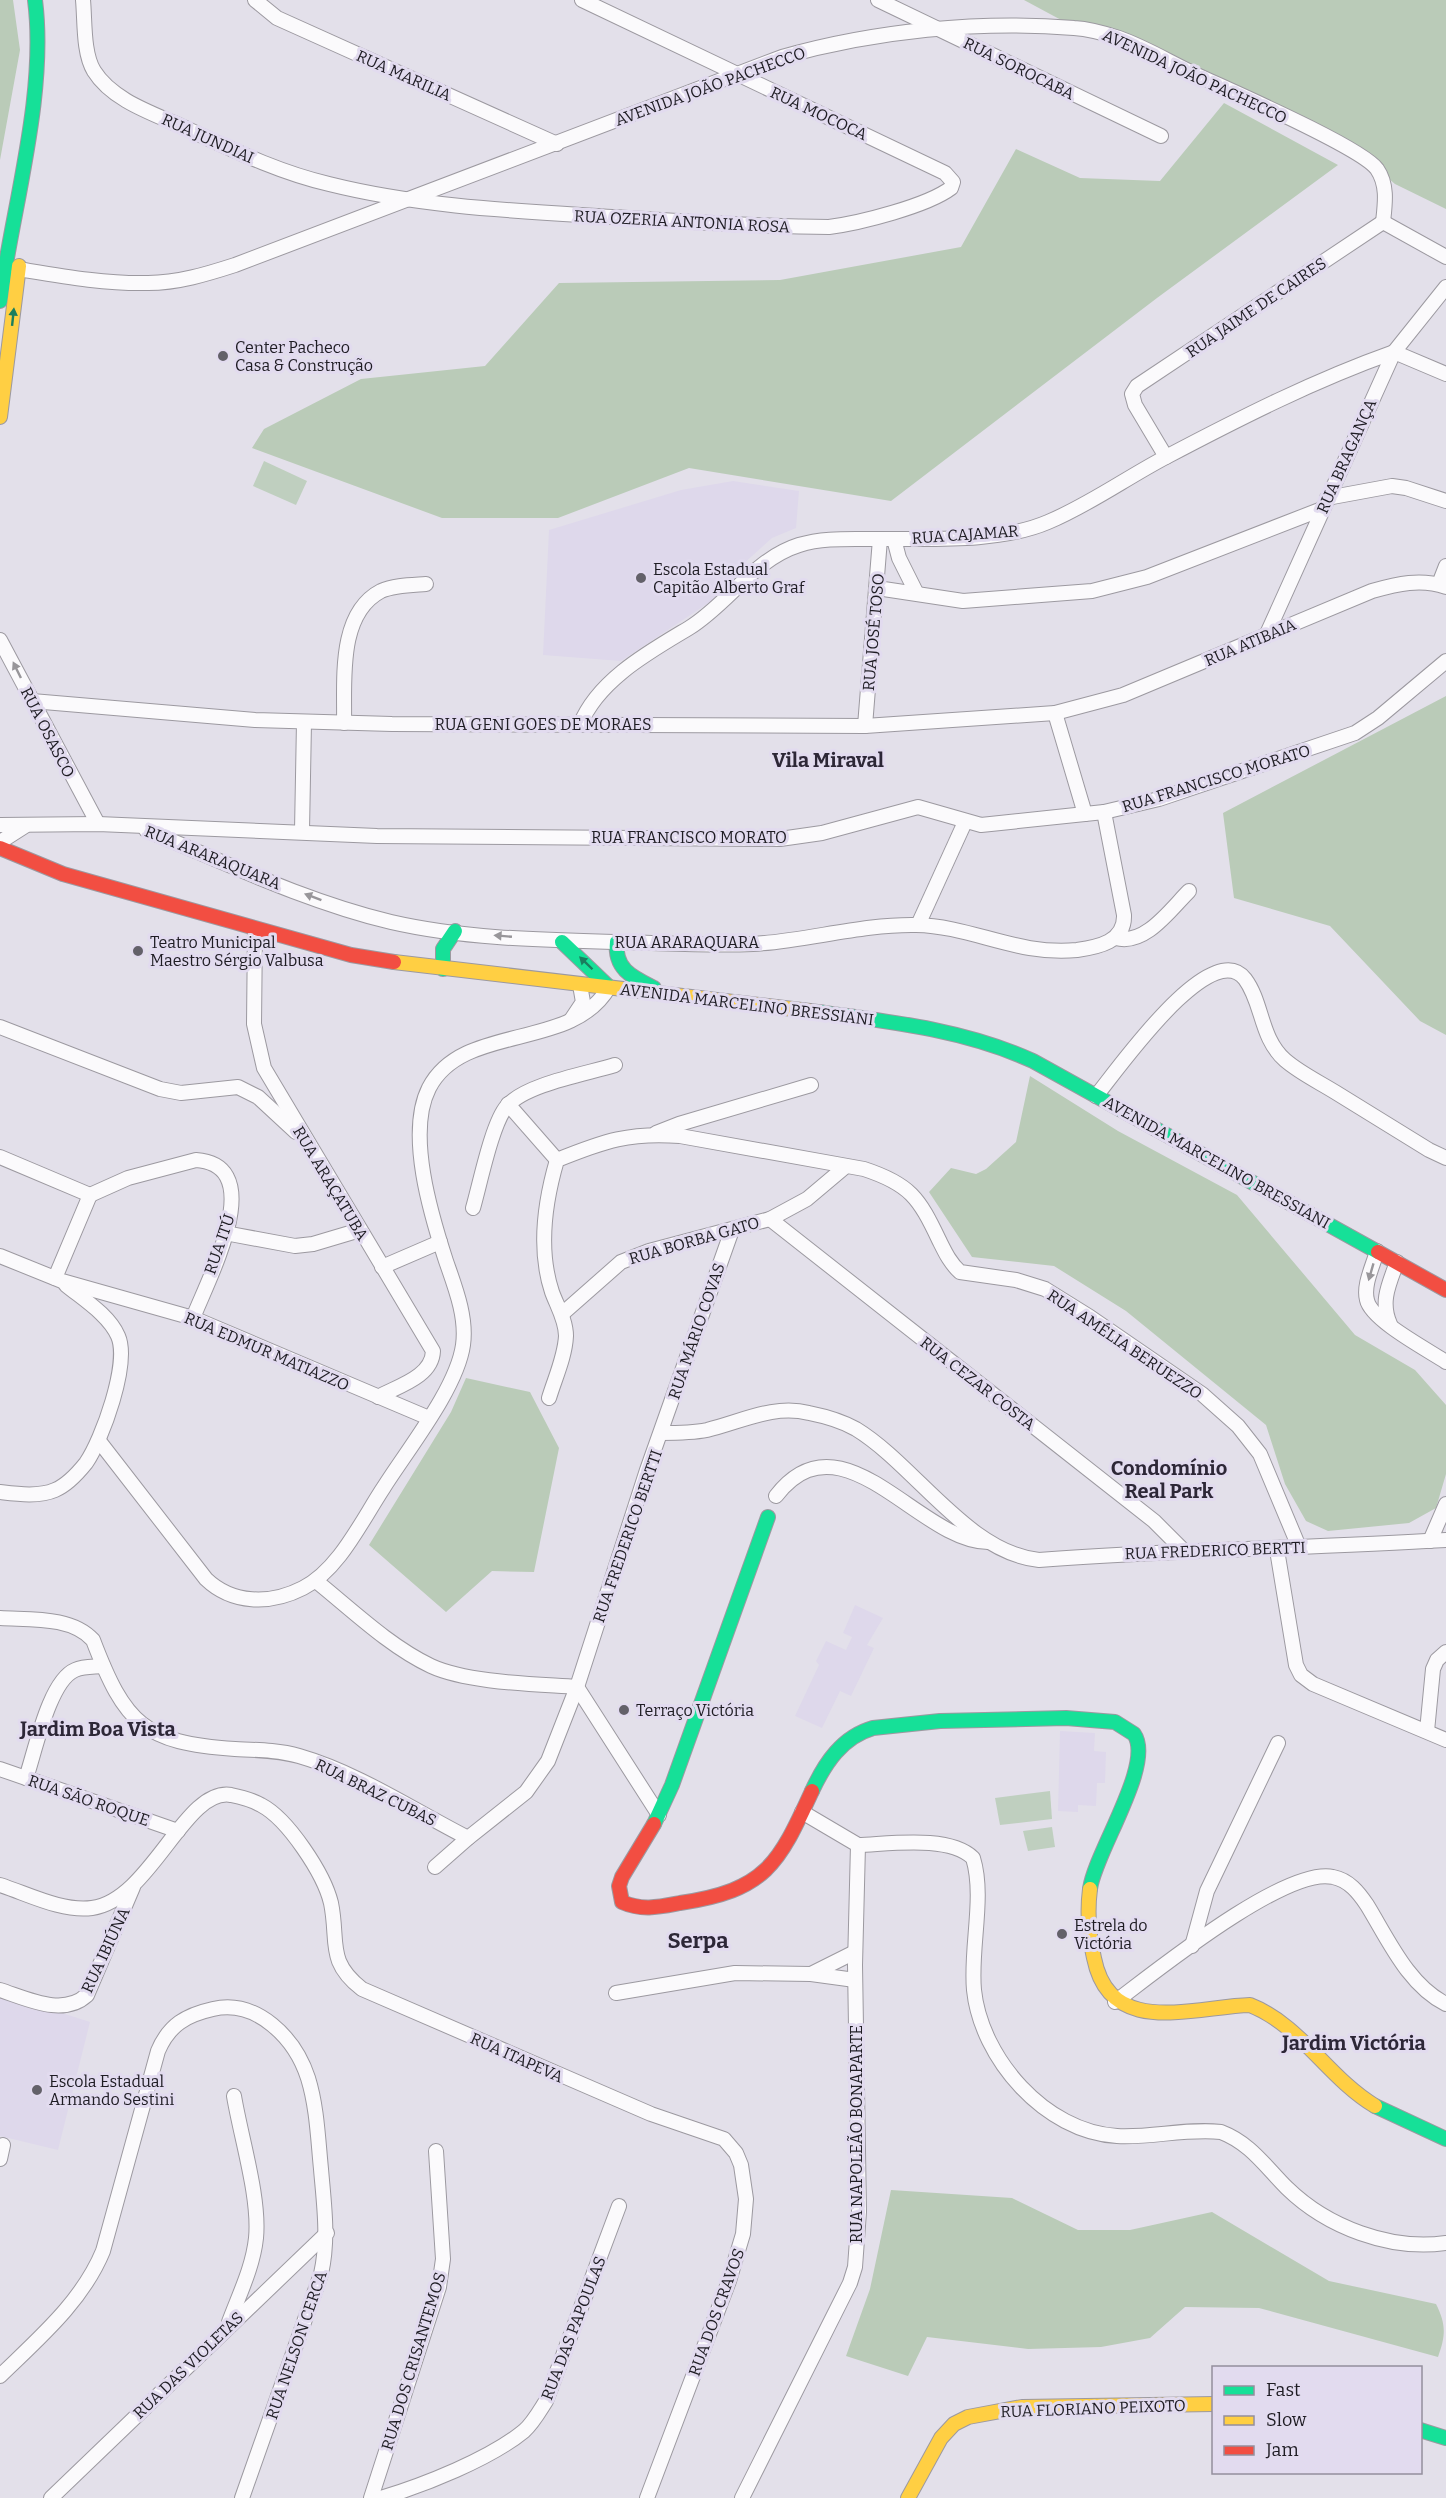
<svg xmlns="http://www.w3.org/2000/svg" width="1446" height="2498" viewBox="0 0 1446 2498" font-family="Bitter,serif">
	<rect width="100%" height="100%" fill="#e3e0ea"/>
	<g fill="#ded8eb">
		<path d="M733,481l66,10 -3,37 -24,10 -30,27 -14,25 -107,71 -78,-6 6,-125 132,-40z"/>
		<path d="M855,1605l28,13 -16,27 7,3 -23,48 -11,-5 -18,37 -27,-12 24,-51 -3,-4 10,-20 20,9 6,-13 -9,-4z"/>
		<path d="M1060,1731l35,2 -1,18 12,1 -1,31h-8l-1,23 -18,-1v7l-20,-1z"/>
		<path d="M0,1993l90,29 -32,128 -58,-14z"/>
	</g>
	<g fill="#bfcfbf">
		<path d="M264,461l43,20 -11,24 -43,-19z"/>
		<path d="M1050,1791l2,28 -52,6 -5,-27z"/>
		<path d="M1052,1827l3,20 -27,4 -5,-20z"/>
	</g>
	<g fill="#bacbb8">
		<path d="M0,0h13l7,50 -20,110v60z"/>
		<path d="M1024,0h422v209l-51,-25 -28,-24 -291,-132z"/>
		<path d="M1224,103l114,62 -181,133 -266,203 -202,-33 -131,50h-116l-190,-70 12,-19 97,-50 124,-13 74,-83 221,-3 181,-33 55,-98 64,29 80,3z"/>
		<path d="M1446,696v339l-26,-14 -90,-95 -96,-28 -11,-85z"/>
		<path d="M1030,1076l88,55 119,64 118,140 60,35 31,35v69l-10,34 -27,15 -81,8 -22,-10 -21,-37 -19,-59 -140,-114 -72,-45 -82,-9 -43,-65 22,-24 25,6 10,-5 30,-27z"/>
		<path d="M466,1378l64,14 29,56 -25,124 -42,-1 -46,41 -77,-67 82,-133z"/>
		<path d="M891,2190l121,8 66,32h52l82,-18 117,69 107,23c10,20 10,31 2,53l-179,-49 -74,-1 -35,31 -49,9 -73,2 -101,-12 -19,39 -62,-20 24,-67z"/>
	</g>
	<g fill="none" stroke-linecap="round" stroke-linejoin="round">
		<defs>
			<g id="street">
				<path d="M83,0c2,21 0,53 11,71 18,29 58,42 87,55 48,22 96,46 148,58 92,23 188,27 283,33 72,4 145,10 217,10 31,-4 98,-21 122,-39l2,-6 -8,-9 -363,-173"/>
				<path d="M255,0l22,18 280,126"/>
				<path d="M878,0l283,136"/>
				<path d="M1383,222l63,35"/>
				<path d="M18,269c43,7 87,15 130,14 30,0 59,-9 87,-18l547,-208c91,-26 198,-37 292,-29 16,1 30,5 45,10 26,9 52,25 78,37 32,15 164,72 180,94 11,16 8,35 6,53"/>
				<path d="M1166,457l-31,-52 -3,-11 5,-8 246,-164"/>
				<path d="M1327,498l65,-12 14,2 40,13"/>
				<path d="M894,539l5,19 17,34"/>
				<path d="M1439,584l7,-18"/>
				<path d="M877,588l86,13 129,-10 55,-14 175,-68"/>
				<path d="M1266,636l128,-284 52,-65"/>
				<path d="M0,640l98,184"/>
				<path d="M32,701l223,19 137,4 473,2 190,-13 68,-18 249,-104c25,-7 49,-13 74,-4"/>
				<path d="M1055,713l30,101"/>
				<path d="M344,723c1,-41 -7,-109 37,-132 13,-6 31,-6 45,-7"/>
				<path d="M580,725c18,-45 69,-73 109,-97 39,-24 65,-69 110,-83 23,-7 46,-6 69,-6 55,-1 129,5 180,-17 41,-17 78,-44 118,-65 74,-39 149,-77 228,-105l52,22"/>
				<path d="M865,726l15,-187"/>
				<path d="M0,825l98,-1 279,12 403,3 42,-6 96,-26 63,18 123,-13 55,-13 196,-66 23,-15 68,-57"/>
				<path d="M146,830c80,33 161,72 245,92 74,17 153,18 229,20 44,1 89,4 133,2 54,-3 108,-20 163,-19 56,1 101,31 161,25 21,-3 48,-8 47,-35l-20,-103"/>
				<path d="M302,831l2,-109"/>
				<path d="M0,842l25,-16"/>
				<path d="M918,925l47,-103"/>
				<path d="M255,929l-1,95 10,44 169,283c-1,26 -35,35 -55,46"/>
				<path d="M1116,938c29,8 54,-28 73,-47"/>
				<path d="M571,1020l12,-18 -3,-17"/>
				<path d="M0,1027l160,62 21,4 57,-6 20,10 38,35"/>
				<path d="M1096,1096c20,-24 115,-161 149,-117 18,24 15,59 40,81 15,13 34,22 50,32 32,20 63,39 94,58l17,8"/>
				<path d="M508,1104l49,56"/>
				<path d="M656,1133l23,-9 132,-39"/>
				<path d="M0,1157l90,38"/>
				<path d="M90,1195l38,-17 68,-18c74,5 12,119 -3,158"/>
				<path d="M473,1208c7,-24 19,-85 34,-102 19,-22 79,-32 108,-41"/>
				<path d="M770,1219l384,302 29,29"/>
				<path d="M225,1233l70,13 18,-2 47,-14"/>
				<path d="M1377,1251c-4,15 -14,34 -10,49 4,20 61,50 79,62"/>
				<path d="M0,1256l62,25 131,37 236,100"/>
				<path d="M382,1267l58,-25"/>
				<path d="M55,1278l35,-83"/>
				<path d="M562,1314l59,-52 28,-11 121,-32 37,-20 38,-32"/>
				<path d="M1390,1324c-10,-22 -1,-40 7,-62"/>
				<path d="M549,1398c6,-20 16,-41 17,-62 0,-16 -9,-30 -14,-44 -14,-42 -7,-91 5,-132 47,-19 73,-28 123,-24l184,33c46,15 55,29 75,71 6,12 11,23 21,32l56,8 29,9 45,28 112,77 36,32 22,28 39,93"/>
				<path d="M661,1433c15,0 31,0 46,-3 34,-8 66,-26 102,-17 15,3 33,8 47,16 59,36 112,124 183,131 135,-10 271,-12 407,-20"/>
				<path d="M99,1441l107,138c26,25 64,26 97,9 36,-18 59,-68 81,-101 24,-38 73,-99 79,-142 4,-28 -8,-58 -17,-84 -15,-46 -40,-128 -17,-173 34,-66 143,-36 180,-101"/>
				<path d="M0,1492c17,2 39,5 55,-2 12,-5 23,-17 31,-27 16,-23 44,-100 32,-127 -9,-21 -35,-37 -52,-51"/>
				<path d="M776,1496c66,-86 143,46 212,46"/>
				<path d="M1430,1541l16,-37"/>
				<path d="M1277,1550l19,115 5,10 12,9 133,56"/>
				<path d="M316,1581c36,29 73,65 115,85 37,17 105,18 146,21"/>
				<path d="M0,1618c30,2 71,-2 93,22 32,84 51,103 142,109 21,1 43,1 64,7 59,17 114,54 169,82"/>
				<path d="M577,1687l82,128"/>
				<path d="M1427,1731l6,-62 4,-9 9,-8"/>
				<path d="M0,1769l178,62"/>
				<path d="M26,1778c9,-26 23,-97 49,-108 9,-4 19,-3 28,-4"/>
				<path d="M858,1845c32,-1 91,-10 115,13 12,39 -3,90 1,132 7,68 71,142 143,146 34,2 70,-8 104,-4 29,11 44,34 66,56 40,39 103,63 159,55"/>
				<path d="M435,1867l33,-29 58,-46 22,-31 29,-74 70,-217 85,-240"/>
				<path d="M0,1885c28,9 62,27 92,23 59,-8 93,-121 139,-113 10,2 21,5 30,10 27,14 63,69 70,98 8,39 -5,58 31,86l289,125 73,25 12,14 5,12 5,34 -3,35 -14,47 -82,217"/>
				<path d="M1192,1946l15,-55 71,-148"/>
				<path d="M811,1974l44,-22"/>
				<path d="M0,1990c28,9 63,27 87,5l46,-108"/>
				<path d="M616,1993l119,-20 76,1 44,6"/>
				<path d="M1115,2002c40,-30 171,-136 218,-125 16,3 26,16 34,28 21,34 41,80 79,99"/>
				<path d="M0,2159l3,-14"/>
				<path d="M229,2322c10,-27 24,-55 27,-84 4,-40 -15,-100 -22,-142"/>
				<path d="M0,2376c38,-37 82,-74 103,-125l55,-200c11,-26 28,-36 55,-42 44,-10 82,29 95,69 9,29 10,61 13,91 3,36 8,69 0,105l-79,224"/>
				<path d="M51,2498l276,-265"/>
				<path d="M371,2498l68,-211 4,-28 -7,-108"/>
				<path d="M381,2498c43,-13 109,-39 143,-67 9,-8 15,-19 22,-30l73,-195"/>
				<path d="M742,2498l108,-215 5,-16 4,-55 -4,-247 3,-120 -56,-33"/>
			</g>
			<g id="fast">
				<path d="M0,301c13,-95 47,-207 35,-301"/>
				<path d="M562,942l47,45"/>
				<path d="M617,942c-3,27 15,35 37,46"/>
				<path d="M443,969v-20l12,-18"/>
				<path d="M810,1011c76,10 153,18 223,50l345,191"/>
				<path d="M812,1791c13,-28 30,-54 61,-63l67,-7 126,-3 49,4 19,12c21,30 -39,118 -44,155"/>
				<path d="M654,1824l18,-39 96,-268"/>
				<path d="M1375,2106l71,33"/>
				<path d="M1420,2430l26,8"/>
			</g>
			<g id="slow">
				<path d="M0,417l19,-151"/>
				<path d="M394,962l416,49"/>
				<path d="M1090,1889c-3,23 -1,47 4,69 16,80 98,49 156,47 51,20 77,72 125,101"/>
				<path d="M908,2498l33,-60 13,-14 14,-7 54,-10 192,-3"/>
			</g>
			<g id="jam">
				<path d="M0,848l63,26 288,81 43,7"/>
				<path d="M1378,1252l68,38"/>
				<path d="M654,1824l-32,53 -3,9 3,16c20,9 37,5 58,1 86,-13 98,-38 132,-112"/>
			</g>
		</defs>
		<use href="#street" stroke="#9c99a0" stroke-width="16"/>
		<use href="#fast" stroke="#9c99a0" stroke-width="16"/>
		<use href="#slow" stroke="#9c99a0" stroke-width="16"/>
		<use href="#jam" stroke="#9c99a0" stroke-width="16"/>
		<use href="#street" stroke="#fbfafc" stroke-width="14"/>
		<use href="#fast" stroke="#16e098" stroke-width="14"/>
		<use href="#slow" stroke="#ffcf43" stroke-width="14"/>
		<use href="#jam" stroke="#f24e42" stroke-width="14"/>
	</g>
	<defs><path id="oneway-solid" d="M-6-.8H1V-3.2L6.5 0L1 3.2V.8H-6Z" transform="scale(1.5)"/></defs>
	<g fill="#1a7e5e">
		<use href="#oneway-solid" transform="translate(13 317) rotate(-84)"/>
		<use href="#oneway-solid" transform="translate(586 963) rotate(-136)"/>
	</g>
	<g fill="#98969a">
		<use href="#oneway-solid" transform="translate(17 670) rotate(-116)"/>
		<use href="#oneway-solid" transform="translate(313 897) rotate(-159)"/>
		<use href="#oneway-solid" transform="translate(503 936) rotate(-175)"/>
		<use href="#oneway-solid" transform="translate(1371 1272) rotate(106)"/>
	</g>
	<g fill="#636169" stroke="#e2dbef" stroke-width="2">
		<circle cx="223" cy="356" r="6"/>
		<circle cx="641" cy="578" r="6"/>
		<circle cx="138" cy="951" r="6"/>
		<circle cx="624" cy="1710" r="6"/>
		<circle cx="1062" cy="1934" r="6"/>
		<circle cx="37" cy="2090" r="6"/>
	</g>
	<g text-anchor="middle" stroke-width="6" stroke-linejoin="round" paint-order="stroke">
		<g font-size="16" fill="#1e1c23" stroke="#e2dbef">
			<text transform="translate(1019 68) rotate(26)" y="6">RUA SOROCABA</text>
			<text transform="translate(404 75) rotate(24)" y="6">RUA MARILIA</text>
			<text transform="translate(1195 76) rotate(25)" y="6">AVENIDA JOÃO PACHECCO</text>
			<text transform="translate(710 86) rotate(-20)" y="6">AVENIDA JOÃO PACHECCO</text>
			<text transform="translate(819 113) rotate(25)" y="6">RUA MOCOCA</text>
			<text transform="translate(208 138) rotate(24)" y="6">RUA JUNDIAI</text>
			<text transform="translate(682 221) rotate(3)" y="6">RUA OZERIA ANTONIA ROSA</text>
			<text transform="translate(1256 307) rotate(-34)" y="6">RUA JAIME DE CAIRES</text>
			<text transform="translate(1346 456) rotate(-66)" y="6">RUA BRAGANÇA</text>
			<text transform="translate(965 534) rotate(-4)" y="6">RUA CAJAMAR</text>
			<text transform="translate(873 632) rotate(-85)" y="6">RUA JOSÉ TOSO</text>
			<text transform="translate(1250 642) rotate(-23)" y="6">RUA ATIBAIA</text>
			<text x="543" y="730">RUA GENI GOES DE MORAES</text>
			<text transform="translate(48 732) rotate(63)" y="6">RUA OSASCO</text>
			<text transform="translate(1216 778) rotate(-17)" y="6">RUA FRANCISCO MORATO</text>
			<text x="689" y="843">RUA FRANCISCO MORATO</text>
			<text transform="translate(213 857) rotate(22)" y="6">RUA ARARAQUARA</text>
			<text x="687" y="948">RUA ARARAQUARA</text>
			<text transform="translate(747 1004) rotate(7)" y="6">AVENIDA MARCELINO BRESSIANI</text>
			<text transform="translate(1217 1162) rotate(29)" y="6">AVENIDA MARCELINO BRESSIANI</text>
			<text transform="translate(331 1183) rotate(59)" y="6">RUA ARAÇATUBA</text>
			<text transform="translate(694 1240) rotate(-16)" y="6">RUA BORBA GATO</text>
			<text transform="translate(219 1244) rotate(-71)" y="6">RUA ITÚ</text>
			<text transform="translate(696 1331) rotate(-71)" y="6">RUA MÁRIO COVAS</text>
			<text transform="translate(1125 1344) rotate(34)" y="6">RUA AMÉLIA BERUEZZO</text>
			<text transform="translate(267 1351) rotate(23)" y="6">RUA EDMUR MATIAZZO</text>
			<text transform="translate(978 1383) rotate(38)" y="6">RUA CEZAR COSTA</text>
			<text transform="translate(627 1536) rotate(-71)" y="6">RUA FREDERICO BERTTI</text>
			<text transform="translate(1215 1550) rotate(-2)" y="6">RUA FREDERICO BERTTI</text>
			<text transform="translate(376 1792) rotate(26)" y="6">RUA BRAZ CUBAS</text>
			<text transform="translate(89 1800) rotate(19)" y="6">RUA SÃO ROQUE</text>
			<text transform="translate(105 1950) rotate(-65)" y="6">RUA IBIÚNA</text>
			<text transform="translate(517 2057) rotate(24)" y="6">RUA ITAPEVA</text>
			<text transform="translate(856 2134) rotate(-90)" y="6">RUA NAPOLEÃO BONAPARTE</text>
			<text transform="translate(716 2312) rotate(-70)" y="6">RUA DOS CRAVOS</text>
			<text transform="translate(573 2328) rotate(-69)" y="6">RUA DAS PAPOULAS</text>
			<text transform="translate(296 2345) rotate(-71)" y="6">RUA NELSON CERCA</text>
			<text transform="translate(413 2361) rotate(-73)" y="6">RUA DOS CRISANTEMOS</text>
			<text transform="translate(188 2365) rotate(-44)" y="6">RUA DAS VIOLETAS</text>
			<text transform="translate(1093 2408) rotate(-2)" y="6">RUA FLORIANO PEIXOTO</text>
		</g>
		<g font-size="16" fill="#1e1c23" stroke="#e2dbef" text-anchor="start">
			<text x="235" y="353">Center Pacheco<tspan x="235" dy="18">Casa &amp; Construção</tspan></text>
			<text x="653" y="575">Escola Estadual<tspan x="653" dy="18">Capitão Alberto Graf</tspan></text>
			<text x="150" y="948">Teatro Municipal<tspan x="150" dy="18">Maestro Sérgio Valbusa</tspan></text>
			<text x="636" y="1716">Terraço Victória</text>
			<text x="1074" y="1931">Estrela do<tspan x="1074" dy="18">Victória</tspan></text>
			<text x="49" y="2087">Escola Estadual<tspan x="49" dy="18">Armando Sestini</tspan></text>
		</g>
		<g font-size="20" font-weight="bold" fill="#2d2737" stroke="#e2dbef">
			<text x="828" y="767">Vila Miraval</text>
			<text x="1169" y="1475">Condomínio<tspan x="1169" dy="23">Real Park</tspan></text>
			<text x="98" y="1736">Jardim Boa Vista</text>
			<text x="1354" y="2050">Jardim Victória</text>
		</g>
		<g font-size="22" font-weight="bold" fill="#2d2737" stroke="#e2dbef">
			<text x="698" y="1948">Serpa</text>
		</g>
	</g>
	<rect x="1212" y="2366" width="210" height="108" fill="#e2dbef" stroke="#948f9d" stroke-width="1.5"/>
	<rect x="1224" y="2386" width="30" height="9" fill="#16e098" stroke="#948f9d" stroke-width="1.5"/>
	<text x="1266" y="2396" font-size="18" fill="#1e1c23">Fast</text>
	<rect x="1224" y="2416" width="30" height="9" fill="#ffcf43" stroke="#948f9d" stroke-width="1.5"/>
	<text x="1266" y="2426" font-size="18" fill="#1e1c23">Slow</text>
	<rect x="1224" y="2446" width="30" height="9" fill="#f24e42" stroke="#948f9d" stroke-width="1.5"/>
	<text x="1266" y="2456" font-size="18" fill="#1e1c23">Jam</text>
</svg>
